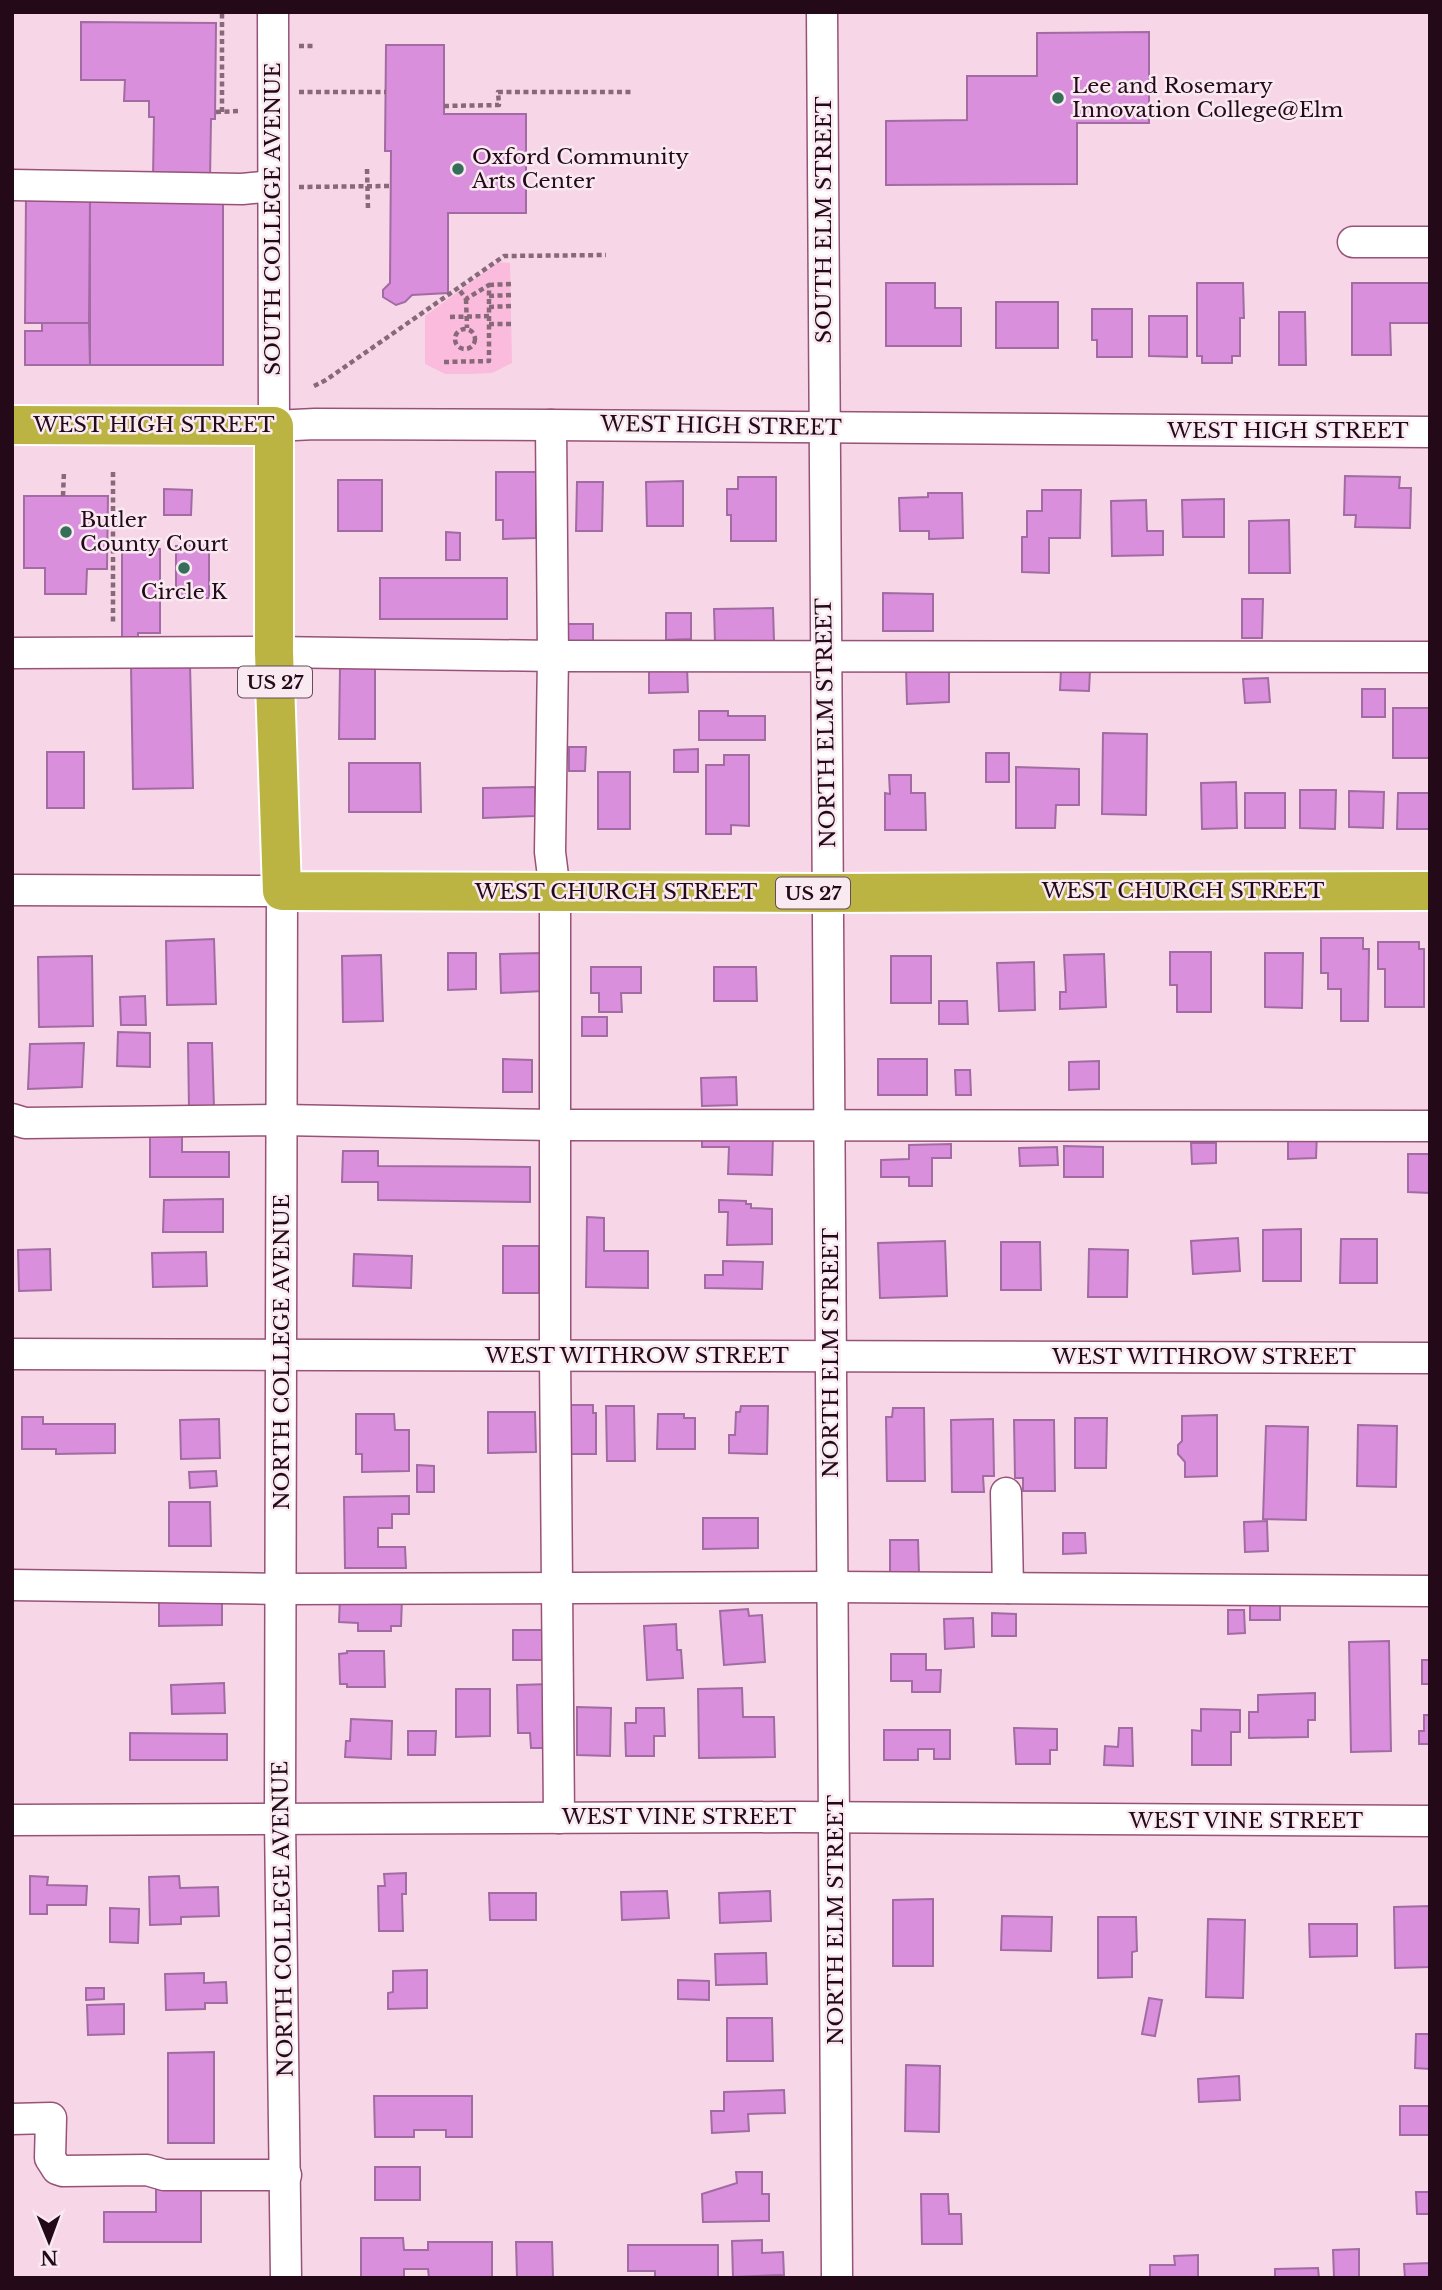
<svg xmlns="http://www.w3.org/2000/svg" width="1442" height="2290" viewBox="0 0 1442 2290" font-family="'Libre Baskerville',serif">
	<rect width="100%" height="100%" fill="#f7d7e7"/>
	<path fill="#fabbdc" d="M498,262l12,1 2,100 -20,10 -22,1h-25l-20,-10v-48z"/>
	<g fill="#d98fdb" stroke="#a26ba3" stroke-width="2">
		<path d="M81,22l135,1 -1,96h-4l-1,60h-57l1,-62h-5v-16h-25l1,-21h-44z"/>
		<path d="M1149,32v91h-72v61l-191,1v-64l81,-1v-44h70v-43z"/>
		<path d="M386,45h58v69h82v99h-78v80l-36,2 -7,7 -9,3 -13,-8v-7l7,-7 1,-132h-6z"/>
		<path d="M26,196l64,2 -1,125h-64z"/>
		<path d="M223,197v168h-133v-167z"/>
		<path d="M886,283h49v25h26v38h-75z"/>
		<path d="M1197,283h46l1,35h-4v38h-8v7h-30v-7h-5z"/>
		<path d="M1352,283h78v40h-40l1,32h-39z"/>
		<rect x="996" y="302" width="62" height="46"/>
		<path d="M1092,309h40v48h-35v-17h-5z"/>
		<path d="M1279,312h26l1,53h-27z"/>
		<path d="M1149,316h38v41l-38,-1z"/>
		<path d="M42,323h47l1,42h-65v-34h17z"/>
		<path d="M496,472h40v66l-33,1v-19h-7z"/>
		<path d="M1345,476l55,1 -1,11h12l-1,40 -55,-1 1,-12h-12z"/>
		<path d="M738,477h38v64h-45v-26h-4v-26h11z"/>
		<rect x="338" y="480" width="44" height="51"/>
		<path d="M683,481v45h-36l-1,-44z"/>
		<path d="M577,482h26l-1,49h-26z"/>
		<path d="M164,489l28,1 -1,25h-27z"/>
		<path d="M1042,490h39l-1,48h-31v35l-27,-1v-35h5v-26h15z"/>
		<path d="M928,493h34l1,45 -34,1v-8h-29l-1,-33 29,-1z"/>
		<path d="M24,496h84l-1,73h-20l-1,25h-41v-26h-21z"/>
		<path d="M1224,499v38h-41l-1,-37z"/>
		<path d="M1146,500l1,31h16v24l-51,1 -1,-55z"/>
		<path d="M1289,520l1,53h-41v-52z"/>
		<path d="M446,532l14,1v27h-14z"/>
		<path d="M209,545v53h-33v-52z"/>
		<path d="M122,549h38v84h-22v8h-16z"/>
		<rect x="380" y="578" width="127" height="41"/>
		<path d="M883,593l50,1v37h-50z"/>
		<path d="M1242,599h21l-1,39h-20z"/>
		<path d="M773,608l1,33 -59,1 -1,-33z"/>
		<path d="M666,613h25v26l-25,1z"/>
		<path d="M562,624h31v23l-31,-1z"/>
		<path d="M190,664l3,124 -60,1 -2,-123z"/>
		<path d="M949,666v36l-42,2 -1,-36z"/>
		<path d="M340,667h35v72h-36z"/>
		<path d="M687,667l1,25 -39,1v-25z"/>
		<path d="M1061,670l29,1 -1,20 -29,-1z"/>
		<path d="M1268,678l2,24 -25,1 -2,-24z"/>
		<rect x="1362" y="689" width="23" height="28"/>
		<rect x="1393" y="708" width="37" height="50"/>
		<path d="M699,711h29v5h37v24h-66z"/>
		<path d="M1103,733l44,1 -1,81 -44,-1z"/>
		<path d="M569,747h17l-1,24h-16z"/>
		<path d="M698,749v23h-24v-22z"/>
		<rect x="47" y="752" width="37" height="56"/>
		<rect x="986" y="753" width="23" height="29"/>
		<path d="M724,755h25v71l-18,-1v9h-25v-69h18z"/>
		<path d="M349,763h71l1,49h-72z"/>
		<path d="M1016,767l63,2v36h-23l-1,23h-39z"/>
		<rect x="598" y="772" width="32" height="57"/>
		<path d="M889,775h22v18h14l1,37h-41v-37l5,1z"/>
		<path d="M1236,782l1,46 -35,1 -1,-46z"/>
		<path d="M535,787v29l-52,2v-30z"/>
		<path d="M1300,790h36l-1,39 -35,-1z"/>
		<path d="M1349,791l35,1 -1,36 -34,-1z"/>
		<rect x="1245" y="793" width="40" height="35"/>
		<path d="M1398,793h32v36h-33z"/>
		<path d="M1321,938h42v11h6l-1,72h-27v-32h-13v-16h-7z"/>
		<path d="M214,939l2,65 -49,1 -1,-64z"/>
		<path d="M1378,942h41v7h5v58h-39v-38h-7z"/>
		<path d="M1170,952h41v60h-34v-27h-7z"/>
		<path d="M448,953h28v36l-28,1z"/>
		<path d="M542,953l1,38 -42,2 -1,-39z"/>
		<path d="M1265,953h38l-1,55 -37,-1z"/>
		<path d="M1104,954l2,53 -46,2v-17h6l-2,-37z"/>
		<path d="M381,955l2,66 -40,1 -1,-66z"/>
		<path d="M92,956l1,70 -54,1 -1,-70z"/>
		<rect x="891" y="956" width="40" height="47"/>
		<path d="M1034,962l1,48 -36,1 -2,-48z"/>
		<path d="M591,967h50v26h-20l1,19h-23v-19h-8z"/>
		<path d="M714,967h42l1,34h-43z"/>
		<path d="M145,996l1,29h-25l-1,-28z"/>
		<path d="M939,1001h28l1,23h-29z"/>
		<rect x="582" y="1017" width="25" height="19"/>
		<path d="M118,1032l32,1v34l-33,-1z"/>
		<path d="M84,1043l-2,44 -54,2 2,-45z"/>
		<path d="M188,1043h24l2,65 -25,1z"/>
		<path d="M503,1059l29,1v32h-29z"/>
		<rect x="878" y="1059" width="49" height="36"/>
		<path d="M1099,1061v28l-30,1v-28z"/>
		<path d="M955,1070h15l1,25h-15z"/>
		<path d="M736,1077l1,28 -35,1 -1,-28z"/>
		<path d="M702,1130l71,4 -1,41 -44,-1 1,-27h-27z"/>
		<path d="M150,1131h32v21h47v25h-79z"/>
		<path d="M1288,1132l29,1 -1,25 -28,1z"/>
		<path d="M1191,1143h25v20l-24,1z"/>
		<path d="M951,1144v14h-19v28h-23v-9h-28v-17l28,-1v-14z"/>
		<path d="M1064,1146l39,1v30h-39z"/>
		<path d="M1057,1147l1,18 -38,1 -1,-18z"/>
		<path d="M343,1151h35v15l152,1v35l-152,-2v-18h-36z"/>
		<path d="M1408,1154h22v39l-22,-1z"/>
		<path d="M223,1199v33h-60l1,-32z"/>
		<path d="M719,1200l27,1v3h5v4l21,1v35l-45,1 1,-33h-9z"/>
		<path d="M587,1217l17,1v33h44v37l-62,-1z"/>
		<path d="M1301,1229v52h-38v-51z"/>
		<path d="M1238,1238l2,33 -47,3 -2,-33z"/>
		<path d="M1341,1239h36v44h-37z"/>
		<path d="M945,1241l2,55 -67,2 -2,-55z"/>
		<path d="M1001,1242h39l1,48h-40z"/>
		<rect x="503" y="1246" width="36" height="47"/>
		<path d="M50,1249l1,41 -32,1 -1,-41z"/>
		<path d="M1089,1249l39,1 -1,47h-39z"/>
		<path d="M206,1252l1,34 -54,1 -1,-34z"/>
		<path d="M354,1254l58,2 -1,32 -58,-2z"/>
		<path d="M723,1261l40,1 -1,27 -57,-1v-13h18z"/>
		<path d="M568,1405h25v8h3v41h-31z"/>
		<path d="M606,1406h28l1,55h-28z"/>
		<path d="M741,1406h27l-1,48 -38,-1v-18h6l1,-23h4z"/>
		<path d="M893,1408h31l1,73h-38l-1,-64h6z"/>
		<path d="M488,1412h47l1,40 -48,1z"/>
		<path d="M356,1414h38l1,16h14v41l-47,1v-18h-6z"/>
		<path d="M658,1414h26v4h11v31h-38z"/>
		<path d="M1217,1415v61l-32,1v-15l-7,-8v-9l4,-4v-25z"/>
		<path d="M22,1417h21v7h72v29l-59,1v-5h-34z"/>
		<path d="M1075,1418h32l-1,50h-31z"/>
		<path d="M219,1419l1,39 -39,1 -1,-39z"/>
		<path d="M993,1419l1,57h-11l1,16h-32l-1,-72z"/>
		<path d="M1014,1420h40l1,71h-32v-13h-8z"/>
		<path d="M1358,1425l39,1 -1,61 -39,-1z"/>
		<path d="M1266,1426l42,1 -2,93 -43,-1z"/>
		<path d="M417,1465l17,1v26h-17z"/>
		<path d="M216,1471l1,15 -27,2 -1,-16z"/>
		<path d="M409,1496v18h-17v14h-14v19h27l1,21h-61l-1,-71z"/>
		<path d="M169,1502h41l1,44h-42z"/>
		<path d="M703,1518h55v30l-55,1z"/>
		<path d="M1267,1521l1,30 -23,1 -1,-30z"/>
		<path d="M1063,1533h22l1,20 -23,1z"/>
		<path d="M890,1540h28l1,33h-29z"/>
		<path d="M159,1595h63v30l-63,1z"/>
		<path d="M340,1597l62,2 -1,27h-10v5h-33v-8l-19,-1z"/>
		<rect x="1250" y="1602" width="30" height="18"/>
		<path d="M748,1609l1,7 13,-1 3,47 -41,3 -4,-54z"/>
		<path d="M1228,1610h16l1,23 -17,1z"/>
		<path d="M992,1613l24,1v22h-24z"/>
		<path d="M973,1618l1,29 -29,2 -1,-30z"/>
		<path d="M676,1624l1,26h4l2,28 -36,2 -3,-54z"/>
		<rect x="513" y="1630" width="30" height="30"/>
		<path d="M1389,1641l2,110 -40,1 -2,-110z"/>
		<path d="M347,1651h37l1,36h-38v-3h-7l-1,-30 8,-1z"/>
		<path d="M891,1654h35v16h15l-1,22h-28v-11h-21z"/>
		<rect x="1422" y="1660" width="8" height="24"/>
		<path d="M224,1683l1,30 -53,1 -1,-29z"/>
		<path d="M551,1684l4,64h-24l-1,-15h-12l-1,-48z"/>
		<path d="M742,1688l1,29h31l1,40 -76,1 -1,-69z"/>
		<path d="M456,1689h34v47l-34,1z"/>
		<path d="M1315,1693v27h-7v17l-59,1v-26h9v-17z"/>
		<path d="M577,1707l34,1 -1,48 -33,-1z"/>
		<path d="M636,1708h28l1,28h-11v20h-28l-1,-33h11z"/>
		<path d="M1201,1709l39,1v22h-9v33h-39v-35l9,1z"/>
		<path d="M1424,1715h6v29h-11v-13h5z"/>
		<path d="M351,1719l41,2 -1,38 -46,-2 1,-16h4z"/>
		<path d="M1014,1728l43,1v21h-7v14h-34z"/>
		<path d="M1119,1728h13l1,38 -29,-1 1,-19 13,1z"/>
		<path d="M884,1730h66v29h-16v-10h-16v11h-34z"/>
		<path d="M408,1731h28l-1,24h-27z"/>
		<path d="M130,1733l97,1v26h-97z"/>
		<path d="M406,1873v21h-4l1,37h-24l-1,-45h7l-1,-12z"/>
		<path d="M30,1876l18,1 -1,8 40,1 -1,19h-39v9h-17z"/>
		<path d="M179,1876l1,12 38,-1 1,29 -38,1v7l-31,1 -1,-48z"/>
		<path d="M667,1891l2,27 -47,2 -1,-28z"/>
		<path d="M770,1891l1,30 -51,2 -1,-30z"/>
		<path d="M489,1893h47v27h-46z"/>
		<path d="M933,1899v67h-40v-66z"/>
		<path d="M1430,1906v61l-35,1 -1,-61z"/>
		<path d="M110,1908l29,1 -1,34 -28,-1z"/>
		<path d="M1002,1916l50,1 -1,34 -50,-1z"/>
		<path d="M1098,1917h38l1,34 -5,1v25l-34,1z"/>
		<path d="M1208,1919l37,1 -2,78 -37,-1z"/>
		<path d="M1309,1924h48v32l-47,1z"/>
		<path d="M766,1953l1,31 -51,1 -1,-31z"/>
		<path d="M427,1970v38l-39,1v-16l5,-1v-21z"/>
		<path d="M204,1973v10l22,-1 1,21h-22v6l-39,1 -1,-36z"/>
		<path d="M678,1980l31,1v19l-31,-1z"/>
		<path d="M86,1988h18v11l-18,1z"/>
		<path d="M1149,1998l13,2 -7,36 -13,-2z"/>
		<path d="M124,2004v30l-36,1 -1,-30z"/>
		<path d="M727,2018h45l1,43h-46z"/>
		<path d="M1416,2034h14v35l-15,-1z"/>
		<path d="M214,2052v91h-46v-90z"/>
		<path d="M906,2065l34,1 -1,66 -34,-1z"/>
		<path d="M1239,2076l1,24 -41,2 -1,-23z"/>
		<path d="M784,2090l1,23 -37,1 1,17 -37,2 -1,-22h13v-19z"/>
		<path d="M374,2096h98v41h-26v-7h-32v7h-39z"/>
		<rect x="1400" y="2106" width="30" height="29"/>
		<rect x="375" y="2167" width="45" height="33"/>
		<path d="M736,2172h26v22h7v27l-66,1 -1,-28 35,-11z"/>
		<path d="M156,2187l45,1v54h-97v-30h52z"/>
		<path d="M1416,2192h14v22h-13z"/>
		<path d="M921,2194h27l1,20h12l1,30h-40z"/>
		<path d="M361,2238h42l1,12h24v-8h64v36h-63l-1,-9h-24v9h-43z"/>
		<path d="M762,2240v13l21,-1 1,23 -51,2 -1,-36z"/>
		<path d="M516,2242h36l1,36h-36z"/>
		<path d="M628,2245h90v33h-63v-7h-27z"/>
		<path d="M1359,2249v29h-25l-1,-28z"/>
		<path d="M1198,2255v23h-48v-13h25l-1,-9z"/>
		<path d="M1430,2263v15h-25l-1,-14z"/>
		<path d="M1318,2268l1,10h-44v-9z"/>
	</g>
	<g fill="none" stroke-linecap="round" stroke-linejoin="round">
		<defs>
			<g id="minor">
				<path d="M273,12l1,414 41,-2 236,1 879,7"/>
				<path d="M822,12l15,2266"/>
				<path d="M12,185l230,4 31,-3"/>
				<path d="M1353,242h77"/>
				<path d="M551,425l2,231 -3,196 5,40v463l4,463"/>
				<path d="M12,653l262,-1 279,4 877,1"/>
				<path d="M12,890l270,1 -2,928 6,459"/>
				<path d="M12,1119l13,4 257,-3 273,5 875,1"/>
				<path d="M12,1354l1418,4"/>
				<path d="M1006,1493l2,95"/>
				<path d="M12,1585l270,4 551,-2 597,4"/>
				<path d="M12,1820l784,-3 634,4"/>
				<path d="M12,2119l39,-1 -1,40 7,11 6,2 84,-1 17,5h122"/>
			</g>
			<path id="highway" d="M12,425l262,1v226l8,239 544,2 604,-2"/>
		</defs>
		<use href="#minor" stroke="#965278" stroke-width="33"/>
		<use href="#highway" stroke="#fff" stroke-width="42"/>
		<g stroke="#876979" stroke-width="4.5" stroke-dasharray="5 3.5" stroke-linecap="butt">
			<path d="M299,46h14"/>
			<path d="M299,92h87"/>
			<path d="M444,106l55,-1 -1,-13h133"/>
			<path d="M216,112l25,-1"/>
			<path d="M222,112v-100"/>
			<path d="M367,169l1,40"/>
			<path d="M299,187l92,-1"/>
			<path d="M489,285l22,-1"/>
			<path d="M489,296l22,-1"/>
			<path d="M466,299l1,29"/>
			<path d="M489,307l22,-1"/>
			<path d="M450,317l39,-1"/>
			<path d="M489,324h23"/>
			<circle cx="465" cy="339" r="10"/>
			<path d="M444,362l45,-1v-76l-23,14 -8,-11"/>
			<path d="M314,386l12,-6 178,-124 102,-1"/>
			<path d="M113,472v153"/>
			<path d="M63,496l1,-25"/>
		</g>
		<use href="#minor" stroke="#fff" stroke-width="30"/>
		<use href="#highway" stroke="#bbb443" stroke-width="38"/>
	</g>
	<g fill="#356f59" stroke="#f9e9f1" stroke-width="2.5">
		<circle cx="1058" cy="98" r="7"/>
		<circle cx="458" cy="169" r="7"/>
		<circle cx="66" cy="532" r="7"/>
		<circle cx="184" cy="568" r="7"/>
	</g>
	<g text-anchor="middle" stroke-width="5" stroke-linejoin="round" paint-order="stroke">
		<g fill="#f9e9f1" stroke="#644c5a" stroke-width="2">
			<rect x="238" y="666.5" width="74" height="31" rx="5"/>
			<rect x="776" y="877.5" width="74" height="31" rx="5"/>
		</g>
		<g font-size="19" font-weight="bold" fill="#240919">
			<text x="275" y="689">US 27</text>
			<text x="813" y="900">US 27</text>
		</g>
		<g font-size="21" fill="#240919" stroke="#f9e9f1" text-anchor="start">
			<text x="1072" y="93">Lee and Rosemary<tspan x="1072" dy="24">Innovation College@Elm</tspan></text>
			<text x="472" y="164">Oxford Community<tspan x="472" dy="24">Arts Center</tspan></text>
			<text x="80" y="527">Butler<tspan x="80" dy="24">County Court</tspan></text>
			<text x="184" y="599" text-anchor="middle">Circle K</text>
		</g>
		<g font-size="21" fill="#240919" stroke="#f9e9f1">
			<text transform="translate(273 219) rotate(-90)" y="7">SOUTH COLLEGE AVENUE</text>
			<text transform="translate(824 220) rotate(-90)" y="7">SOUTH ELM STREET</text>
			<text x="154" y="432">WEST HIGH STREET</text>
			<text transform="translate(721 426) rotate(1)" y="7">WEST HIGH STREET</text>
			<text x="1288" y="438">WEST HIGH STREET</text>
			<text transform="translate(826 723) rotate(-91)" y="7">NORTH ELM STREET</text>
			<text x="1183" y="898">WEST CHURCH STREET</text>
			<text x="616" y="899">WEST CHURCH STREET</text>
			<text transform="translate(282 1352) rotate(-90)" y="7">NORTH COLLEGE AVENUE</text>
			<text transform="translate(831 1353) rotate(-90)" y="7">NORTH ELM STREET</text>
			<text x="637" y="1363">WEST WITHROW STREET</text>
			<text x="1204" y="1364">WEST WITHROW STREET</text>
			<text x="679" y="1824">WEST VINE STREET</text>
			<text x="1246" y="1828">WEST VINE STREET</text>
			<text transform="translate(283 1919) rotate(-91)" y="7">NORTH COLLEGE AVENUE</text>
			<text transform="translate(836 1920) rotate(-90)" y="7">NORTH ELM STREET</text>
		</g>
	</g>
	<rect width="1442" height="2290" fill="none" stroke="#240919" stroke-width="28"/>
	<g transform="translate(49 2241) rotate(179)" stroke="#f9e9f1" stroke-width="5" paint-order="stroke">
	<path d="M0-5L12 26L0 18L-12 26Z" fill="#240919"/>
	<text y="-10" font-size="19" font-weight="bold" text-anchor="middle" fill="#240919">N</text>
	</g>
</svg>
